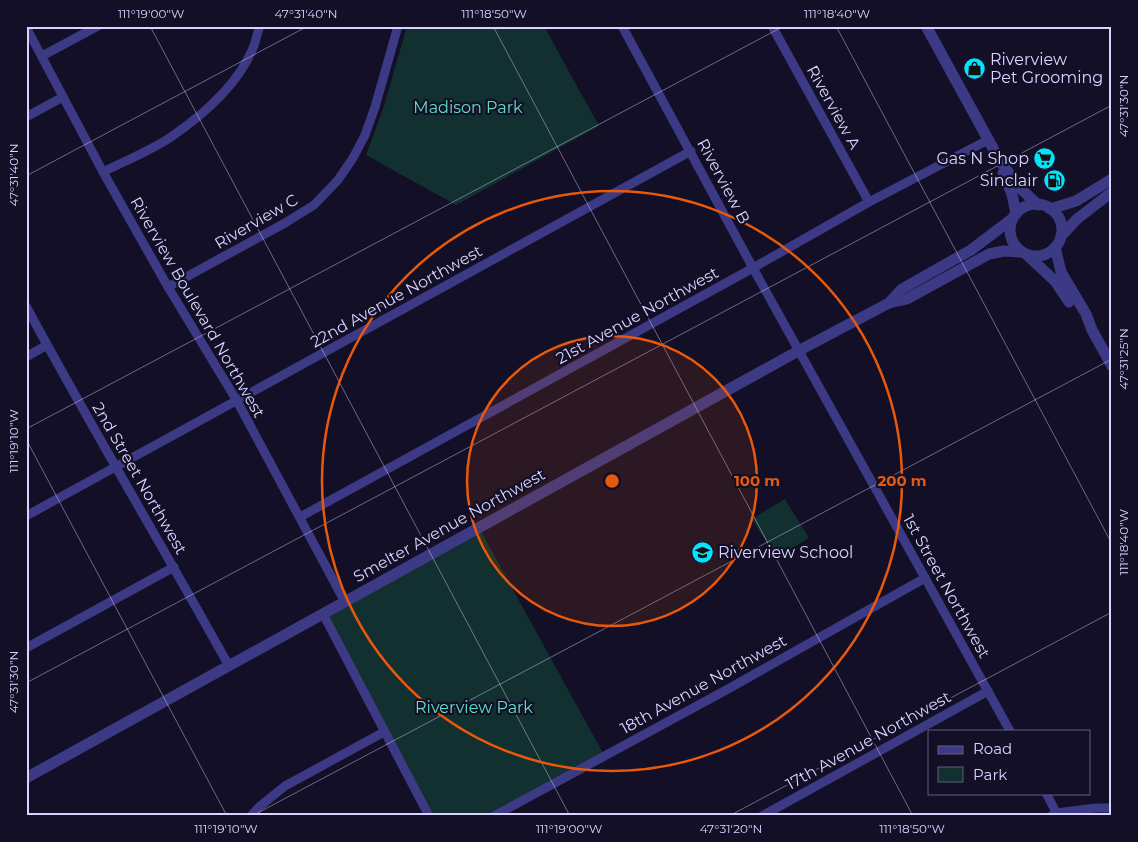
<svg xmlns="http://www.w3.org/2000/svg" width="1138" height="842" viewBox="0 0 1138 842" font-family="Montserrat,sans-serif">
	<rect width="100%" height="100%" fill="#130f26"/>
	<g fill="#12302f">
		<path d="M407,26h137l55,100 -143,79 -90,-50 18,-49z"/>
		<path d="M785,499l24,39 -33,20 -24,-39z"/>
		<path d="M478,526l126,229 -110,61h-64l-107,-202z"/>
	</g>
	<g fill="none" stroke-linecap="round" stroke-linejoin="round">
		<g stroke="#3d3a85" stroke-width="9">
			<path d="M622,26l131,242 257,463"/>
			<path d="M772,26l97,176"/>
			<path d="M26,27l77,145 65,115 69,114 108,201"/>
			<path d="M42,56l56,-30"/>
			<path d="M26,117l37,-20"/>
			<path d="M103,172c22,-11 47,-21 68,-35 32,-22 67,-52 82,-89 3,-7 4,-15 7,-22"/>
			<path d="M168,287l117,-64 29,-18 24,-25 15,-22 12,-23 10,-28 23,-81"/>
			<path d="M26,306c65,121 136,239 203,360"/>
			<path d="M26,357l21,-12"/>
			<path d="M26,516l665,-365"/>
			<path d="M300,517l453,-249 116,-66 119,-62"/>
			<path d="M323,614l106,202"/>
			<path d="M26,648l148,-81"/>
			<path d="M1046,793l12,23"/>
			<path d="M251,816l8,-9 26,-21 99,-54"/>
			<path d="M494,816l234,-127 197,-111"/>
			<path d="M762,816l226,-125"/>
			<path d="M1051,816l5,-3 40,-5h16"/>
		</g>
		<g stroke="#3d3a85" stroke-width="11">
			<path d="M926,26l74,135 20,27 18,17"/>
			<path d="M1003,173l9,21 4,20"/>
			<circle cx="1036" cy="230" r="26"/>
			<path d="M1050,209l26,-8 36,-22"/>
			<path d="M1061,236l16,-17 35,-27"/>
			<path d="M1055,247l6,25 25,42 6,16 20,36"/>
			<path d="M1027,255l28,26 14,21"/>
			<path d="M889,303l13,-14 69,-39 41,-31"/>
			<path d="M26,778l774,-428 89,-47 18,-4 82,-45 15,-3 18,1"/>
		</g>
	</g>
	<path fill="none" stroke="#d9d4ff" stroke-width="1" stroke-opacity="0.45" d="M150,26l420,790M493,26l420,790M836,26l276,518M26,176l282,-150M26,429l758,-403M26,439l201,377M26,683l1086,-578M252,816l860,-457M729,816l383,-204"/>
	<circle cx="612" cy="481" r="145" fill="#e8590c" fill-opacity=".12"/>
	<g fill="none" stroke="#e8590c" stroke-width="2.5">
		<circle cx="612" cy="481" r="145"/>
		<circle cx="612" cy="481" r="290"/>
	</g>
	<defs>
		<symbol id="shop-disc" viewBox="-11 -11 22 22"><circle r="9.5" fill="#00e5ff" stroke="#130f26"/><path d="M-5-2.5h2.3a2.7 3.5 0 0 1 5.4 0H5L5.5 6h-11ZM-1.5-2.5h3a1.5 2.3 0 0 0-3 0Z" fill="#111"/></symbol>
		<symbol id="supermarket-disc" viewBox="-11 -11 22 22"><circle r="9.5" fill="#00e5ff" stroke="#130f26"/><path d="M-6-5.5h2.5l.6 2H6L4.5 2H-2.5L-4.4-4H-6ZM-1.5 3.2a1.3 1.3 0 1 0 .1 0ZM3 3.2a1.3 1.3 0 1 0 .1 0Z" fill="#111"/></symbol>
		<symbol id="fuel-disc" viewBox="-11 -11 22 22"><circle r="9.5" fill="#00e5ff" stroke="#130f26"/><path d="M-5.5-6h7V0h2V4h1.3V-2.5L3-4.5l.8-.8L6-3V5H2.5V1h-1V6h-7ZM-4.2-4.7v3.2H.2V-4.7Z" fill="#111"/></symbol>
		<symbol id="school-disc" viewBox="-11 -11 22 22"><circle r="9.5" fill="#00e5ff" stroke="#130f26"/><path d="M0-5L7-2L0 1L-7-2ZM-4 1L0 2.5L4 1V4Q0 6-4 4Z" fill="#111"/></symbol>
	</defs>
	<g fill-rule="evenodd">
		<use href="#shop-disc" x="962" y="56" width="25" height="25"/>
		<use href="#supermarket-disc" x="1032" y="146" width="25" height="25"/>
		<use href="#fuel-disc" x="1042" y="168" width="25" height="25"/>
		<use href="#school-disc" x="690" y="540" width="25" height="25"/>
	</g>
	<g text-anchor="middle" stroke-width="4.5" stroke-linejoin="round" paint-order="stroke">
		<g font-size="16" fill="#d9d4ff" stroke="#130f26" text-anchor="start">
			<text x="990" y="65">Riverview<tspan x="990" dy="18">Pet Grooming</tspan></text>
			<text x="1029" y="164" text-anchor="end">Gas N Shop</text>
			<text x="1038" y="186" text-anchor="end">Sinclair</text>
			<text x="718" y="558">Riverview School</text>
		</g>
		<g font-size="16" fill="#5fe0c0" stroke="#130f26">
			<text x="468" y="113">Madison Park</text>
			<text x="474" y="713">Riverview Park</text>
		</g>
		<g font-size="16" fill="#d9d4ff" stroke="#130f26">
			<text transform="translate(834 107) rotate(61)" y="6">Riverview A</text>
			<text transform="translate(724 181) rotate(62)" y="6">Riverview B</text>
			<text transform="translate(256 221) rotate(-30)" y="6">Riverview C</text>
			<text transform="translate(396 296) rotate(-29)" y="6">22nd Avenue Northwest</text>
			<text transform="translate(198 307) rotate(60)" y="6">Riverview Boulevard Northwest</text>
			<text transform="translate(637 315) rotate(-29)" y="6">21st Avenue Northwest</text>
			<text transform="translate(140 478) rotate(60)" y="6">2nd Street Northwest</text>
			<text transform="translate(449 525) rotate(-29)" y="6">Smelter Avenue Northwest</text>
			<text transform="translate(947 586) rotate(61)" y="6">1st Street Northwest</text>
			<text transform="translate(703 684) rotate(-29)" y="6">18th Avenue Northwest</text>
			<text transform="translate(868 740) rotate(-29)" y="6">17th Avenue Northwest</text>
		</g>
	</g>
	<circle cx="612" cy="481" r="8" fill="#e8590c" stroke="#130f26" stroke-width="2.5"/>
	<g font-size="15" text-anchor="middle" font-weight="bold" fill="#e8590c" stroke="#130f26" stroke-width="4.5" stroke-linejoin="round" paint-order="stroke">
		<text x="757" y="486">100 m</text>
		<text x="902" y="486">200 m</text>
	</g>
	<rect width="1138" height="842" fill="none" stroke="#130f26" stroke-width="55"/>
	<rect x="928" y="730" width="162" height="65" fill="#130f26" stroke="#625e7d"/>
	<rect x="938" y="746" width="25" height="8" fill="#3d3a85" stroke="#625e7d"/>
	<text x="973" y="754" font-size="15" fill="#d9d4ff">Road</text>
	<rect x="938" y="767" width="25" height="15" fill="#12302f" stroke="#625e7d"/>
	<text x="973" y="780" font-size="15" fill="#d9d4ff">Park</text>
	<rect x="28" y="28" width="1082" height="786" fill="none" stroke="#d9d4ff" stroke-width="2"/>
	<g font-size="12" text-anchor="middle" fill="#d9d4ff">
		<text x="151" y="18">111°19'00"W</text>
		<text x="306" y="18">47°31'40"N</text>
		<text x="494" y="18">111°18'50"W</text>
		<text x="837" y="18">111°18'40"W</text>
		<text transform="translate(1124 106) rotate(-90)" y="4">47°31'30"N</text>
		<text transform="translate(14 175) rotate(-90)" y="4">47°31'40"N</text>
		<text transform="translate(1124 359) rotate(-90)" y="4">47°31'25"N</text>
		<text transform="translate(14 441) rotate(-90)" y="4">111°19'10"W</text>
		<text transform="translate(1124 542) rotate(-90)" y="4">111°18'40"W</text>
		<text transform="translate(14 682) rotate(-90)" y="4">47°31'30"N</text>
		<text x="226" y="833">111°19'10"W</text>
		<text x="569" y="833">111°19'00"W</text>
		<text x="731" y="833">47°31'20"N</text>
		<text x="912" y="833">111°18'50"W</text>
	</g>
</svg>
